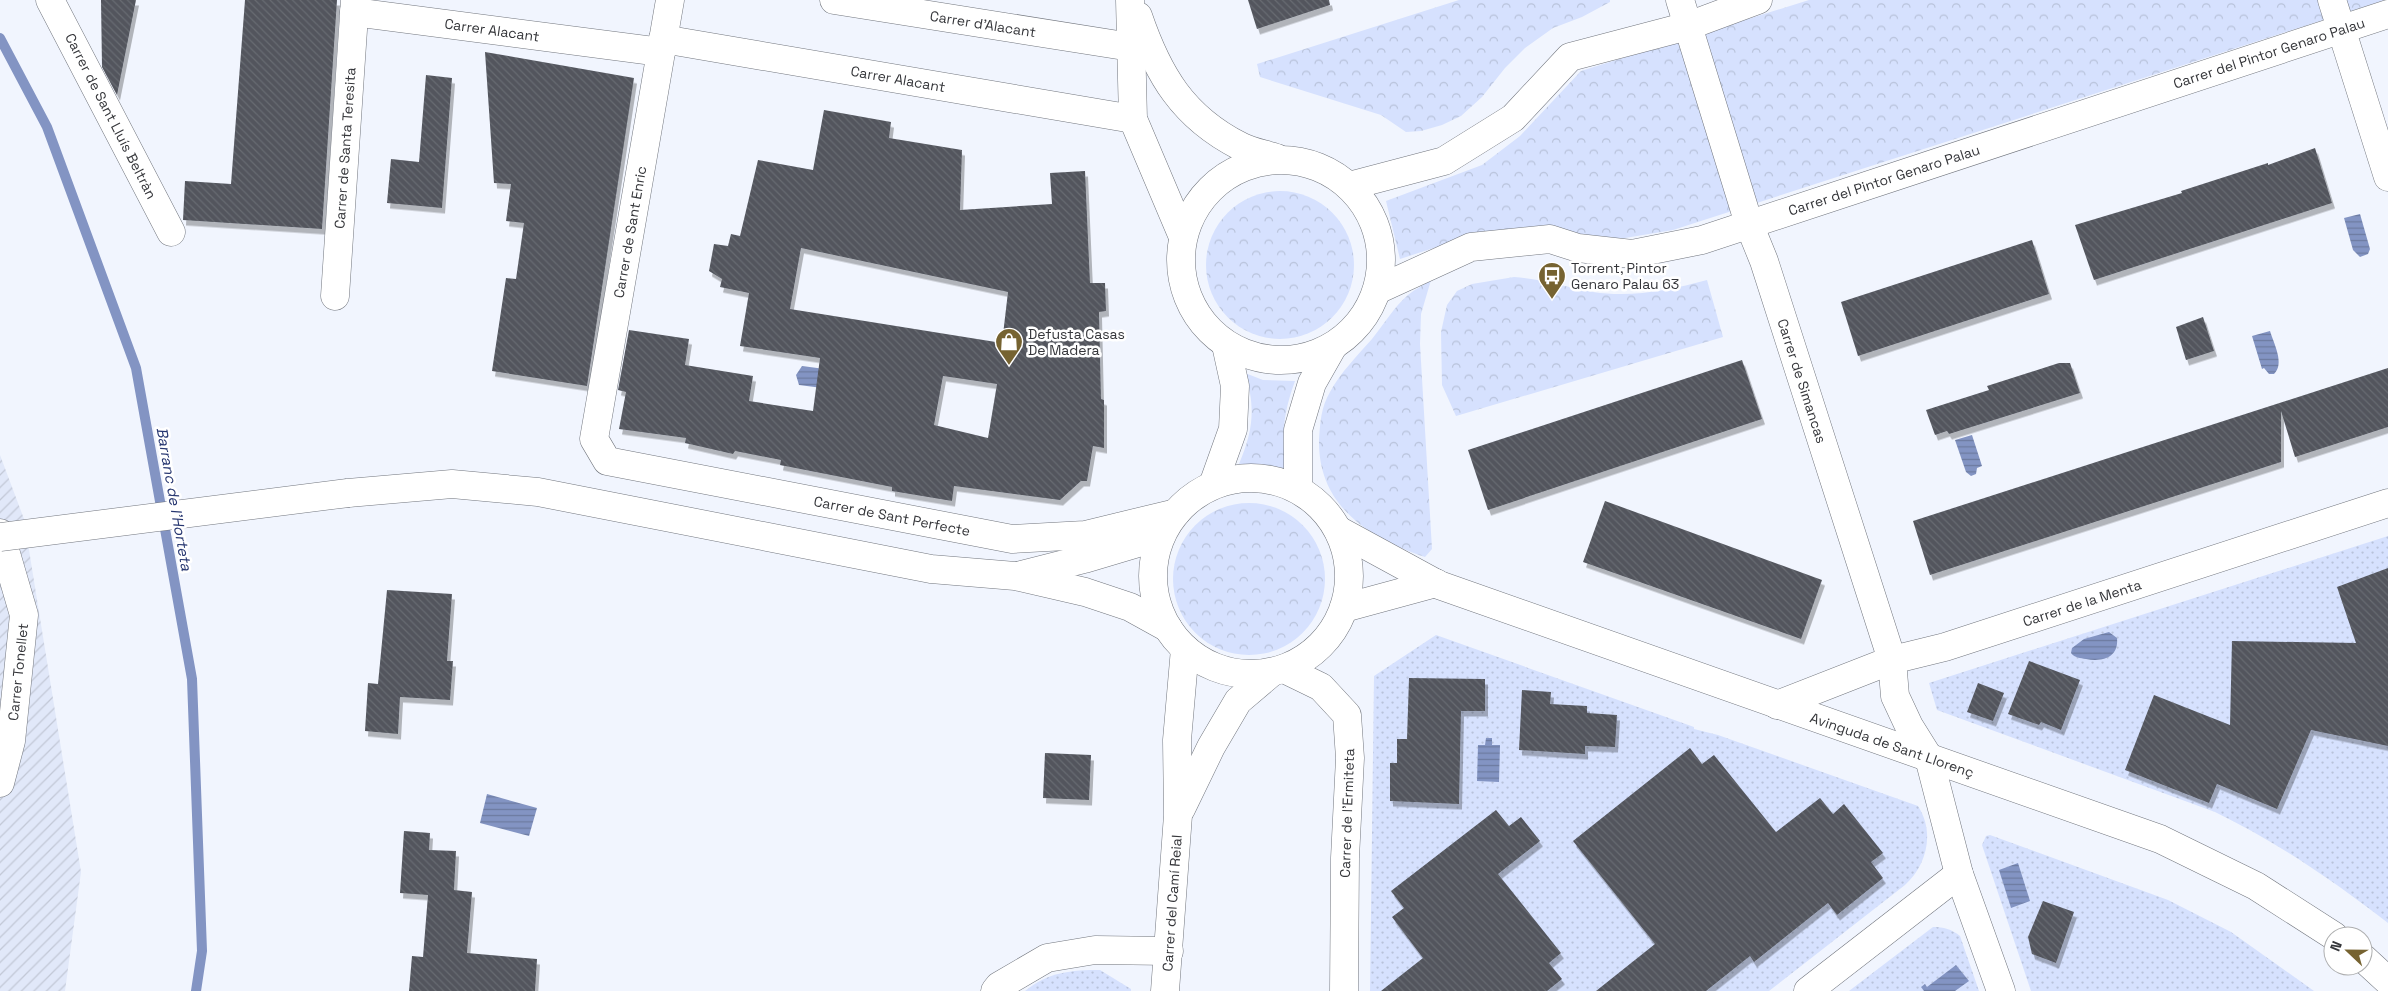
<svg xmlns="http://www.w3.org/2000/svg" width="2388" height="991" viewBox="0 0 2388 991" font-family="'Space Grotesk',sans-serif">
	<defs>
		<pattern id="industrial-furrows" width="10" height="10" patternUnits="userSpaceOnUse" patternTransform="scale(1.25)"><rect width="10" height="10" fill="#e1e8f9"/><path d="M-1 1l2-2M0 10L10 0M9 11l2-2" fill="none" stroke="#c2c8d6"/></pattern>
		<pattern id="park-crowns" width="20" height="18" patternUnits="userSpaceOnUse" patternTransform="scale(1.25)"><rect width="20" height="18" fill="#d6e1fe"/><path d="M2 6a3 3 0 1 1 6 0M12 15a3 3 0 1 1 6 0" fill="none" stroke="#b8c2da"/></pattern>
		<pattern id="garden-dots" width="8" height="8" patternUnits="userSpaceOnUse" patternTransform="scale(1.25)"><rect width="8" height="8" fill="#d6e1fe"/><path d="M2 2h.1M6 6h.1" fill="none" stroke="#b8c2da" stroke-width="1.8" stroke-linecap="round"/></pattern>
		<pattern id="water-rules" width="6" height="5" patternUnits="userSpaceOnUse" patternTransform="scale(1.25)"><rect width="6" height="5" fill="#8394c3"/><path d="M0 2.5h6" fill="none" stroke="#6c7a9f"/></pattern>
		<pattern id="building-back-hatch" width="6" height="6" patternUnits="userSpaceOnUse" patternTransform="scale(1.25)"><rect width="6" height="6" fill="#52555d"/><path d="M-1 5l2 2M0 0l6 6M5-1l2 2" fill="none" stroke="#686b72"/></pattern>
		<filter id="shadow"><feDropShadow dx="3" dy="5.5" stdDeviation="0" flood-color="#0004"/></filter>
	</defs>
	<rect width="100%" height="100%" fill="#f1f5fe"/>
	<path fill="url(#industrial-furrows)" d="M0,455l24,64 57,353 -16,119h-65z"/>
	<g fill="url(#park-crowns)">
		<path d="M1459,0h151v2l-28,15 -29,11 -28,20 -20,20 -23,29 -21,19 -19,9 -21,6 -15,1 -25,-17 -121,-38 -3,-13z"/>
		<path d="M1809,0h576l-712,230 -54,9 -36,-2 -128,4 -55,18 -14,-58 96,-36 38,-29 61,-65z"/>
		<circle cx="1280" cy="265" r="74"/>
		<path d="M1514,277c28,2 52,10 79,15 39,6 77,-2 114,-12l16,57 -267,79 -14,-31 -1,-53 6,-27 10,-14 15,-7z"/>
		<path d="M1431,280l-10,34 -1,30 12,205 -7,8c-56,-19 -107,-51 -106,-117 1,-17 2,-33 11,-48 10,-19 28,-37 42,-53 12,-15 22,-32 36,-44 7,-6 16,-10 23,-15z"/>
		<path d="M1245,373l18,7 32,1c-12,33 -14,55 -9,90l-29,-7h-18c14,-33 17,-56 6,-91z"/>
		<circle cx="1249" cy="579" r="76"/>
	</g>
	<g fill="url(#garden-dots)">
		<path d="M2388,536v387c-54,-42 -111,-81 -173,-111l-278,-102 -8,-27z"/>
		<path d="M1436,635l258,92v2l24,6 200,71c17,26 9,59 -13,79l-136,106h-399l4,-315z"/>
		<path d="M1990,835l178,65 63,32 83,59h-283l-49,-146 4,-9z"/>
		<path d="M1933,927c11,0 18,2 27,9l19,55h-130z"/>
		<path d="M1100,970l31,19v2h-106c23,-19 46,-21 75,-21z"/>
	</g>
	<g fill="url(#water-rules)">
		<path d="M2360,214l10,35 -2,5 -8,3 -7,-7 -9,-32z"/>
		<path d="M2270,331c4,13 15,33 4,43h-5l-5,-6 -2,1 -10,-33z"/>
		<path d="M802,366l38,5 -2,19 -39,-5 -3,-10z"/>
		<path d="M1972,435l10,31 -5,2 -1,6 -5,2 -5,-4 -11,-32z"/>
		<path d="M2109,632l8,6c2,20 -15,24 -31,21 -6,-1 -11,-1 -15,-6l1,-5 12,-9z"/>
		<path d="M1486,738h6v7h8l-1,37 -22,-1 1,-36h7z"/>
		<path d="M487,794l50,14 -8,28 -49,-13z"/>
		<path d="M2018,863l12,38 -19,7 -12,-38z"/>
		<path d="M1956,965l13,16 -14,10h-31l-3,-4 4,-3 2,3z"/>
	</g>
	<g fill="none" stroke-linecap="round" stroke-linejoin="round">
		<path stroke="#8394c3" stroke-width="10" d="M0,38l47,89 89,241 56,311 10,272 -6,40"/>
	</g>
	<g fill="url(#building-back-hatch)" fill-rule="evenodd" filter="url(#shadow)">
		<path d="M101,0h35l-19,95 -15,-28z"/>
		<path d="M245,0h92l-15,229 -139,-9 2,-39 46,3z"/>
		<path d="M1248,0h81l1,5 -73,24z"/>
		<path d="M485,52l149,26 -47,308 -95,-15 14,-93 10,1 8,-56 -18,-2 5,-37 -17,-1z"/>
		<path d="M426,75l26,3 -10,130 -55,-5 4,-44 28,3z"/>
		<path d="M824,110l67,12 -2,16 73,12 -2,60 92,-6 -2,-31 35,-2 5,112h15l1,28 -7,1 2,87 3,1v48l-11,-2 -6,35h-6l-21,19 -106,-14 -2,15 -60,-10v-4l-112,-22 1,-5 -46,-9 -2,3 -48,-11 1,-5 -67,-9 7,-37 -8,-2 11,-60 60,9 -4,26 68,11 -4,25 64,10 7,-53 -80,-12 9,-53 -29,-6 2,-8 -13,-8 5,-27 14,2 3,-12 9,2 18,-76 55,10zM801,248l207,44 -6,51 -212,-34zM943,376l54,8 -9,54 -54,-13z"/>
		<path d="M2315,148l17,55 -238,77 -19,-55 107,-32 -1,-2 87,-28v2z"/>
		<path d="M2032,240l17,54 -191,62 -17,-54z"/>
		<path d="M2203,317l11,34 -28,9 -10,-33z"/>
		<path d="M1742,360l20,59 -274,91 -20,-60z"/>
		<path d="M2059,363h11l10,30 -131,41 -2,-3 -12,4 -9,-25 63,-20 -2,-4z"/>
		<path d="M2388,368v59l-93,30 -14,-46v51l-351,113 -17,-54z"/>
		<path d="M1605,501l217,79 -21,59 -218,-77z"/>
		<path d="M2388,568v178l-77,-16 -34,79 -60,-25 -8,19 -84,-33 29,-75 76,30 2,-84 124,2 -19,-56z"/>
		<path d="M387,590l65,4 -5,67h6l-3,39 -50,-3 -2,37 -33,-3 3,-48 10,1z"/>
		<path d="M2029,661l51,19 -19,50 -20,-8 -2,3 -31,-11z"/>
		<path d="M1409,678l76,1v32h-24l-2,93 -69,-3v-38h7v-24h10z"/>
		<path d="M1978,683l26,10 -11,28 -26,-9z"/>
		<path d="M1522,690l29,2 -1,12 37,2v7l30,2 -2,32 -30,-1v8l-66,-4z"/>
		<path d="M1690,748l12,16 12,-9 62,77 44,-34 13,16 11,-10 39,49 -12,9 12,16 -46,37 -9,-12 -74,59 -4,-6 -44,35h-110l59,-47 -82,-103z"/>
		<path d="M1045,753l46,2 -2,45 -46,-2z"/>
		<path d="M1496,810l13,16 12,-9 19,24 -42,33 63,79 -12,10 13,16 -15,12h-166l42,-33 -31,-41 12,-9 -13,-17z"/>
		<path d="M404,831l26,2 -1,17 27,1 -2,39 18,2 -5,61 70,6 -2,32h-126l3,-35 11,1 5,-62 -28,-2z"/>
		<path d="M2043,901l31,11 -18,51 -24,-9 -4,-17z"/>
	</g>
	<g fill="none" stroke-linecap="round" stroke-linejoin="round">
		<defs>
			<g id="minor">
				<path d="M50,0l121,232"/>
				<path d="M670,0l-76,439 13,22 405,78 73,-4 91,-22"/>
				<path d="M834,0l297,47"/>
				<path d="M1680,0l69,224 15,37 128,399 3,36 14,30 20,32 30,116 42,117"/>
				<path d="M2332,0l56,177"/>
				<path d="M354,12l307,40"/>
				<path d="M663,39l470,80"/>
				<path d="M335,296l20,-296"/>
				<path d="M0,533l24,82 -13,126 -11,42"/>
				<path d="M1284,669l37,18 26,28 3,43 -5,100 -1,133"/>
				<path d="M1777,705l115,-45 53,-13 443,-144"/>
				<path d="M995,991l4,-5 48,-28 48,-8 74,1"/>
				<path d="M1808,991l151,-117"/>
			</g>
			<g id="tertiary">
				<path d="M1130,0l3,119 50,118"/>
				<path d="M1138,16c20,59 45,101 102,130 11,6 25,8 37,12"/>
				<circle cx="1281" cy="260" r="100"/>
				<path d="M1349,186l95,-25 69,-43 57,-61 118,-31 70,-26"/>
				<path d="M1377,290l94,-43 79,-8 28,9 54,6 70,-14 686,-226"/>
				<circle cx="1251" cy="576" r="98"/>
				<path d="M1213,485l20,-56 2,-43 -9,-41"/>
				<path d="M1298,489v-59l14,-47 21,-37"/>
				<path d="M348,493l104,-9 86,8 393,77 84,7 70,16 45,15 38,21"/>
				<path d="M1338,530l101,55 721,254 96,47 78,50"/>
				<path d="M1021,575l63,-16 77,-23"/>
				<path d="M1344,608l92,-25"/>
				<path d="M2363,958l25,23"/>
			</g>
			<g id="secondary">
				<path d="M1181,809l30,-62 27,-46 33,-28"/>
				<path d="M1165,991l13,-176 -1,-75 8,-91"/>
			</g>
		</defs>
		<use href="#minor" stroke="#72767e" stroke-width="29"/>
		<use href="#tertiary" stroke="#72767e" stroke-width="29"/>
		<use href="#secondary" stroke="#72767e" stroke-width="29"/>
		<use href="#minor" stroke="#fff" stroke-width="28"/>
		<use href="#tertiary" stroke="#fff" stroke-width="28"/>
		<use href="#secondary" stroke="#fff" stroke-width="28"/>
		<defs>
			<path id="tertiary-bridge" d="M0,537l348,-44"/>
		</defs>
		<use href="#tertiary-bridge" stroke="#72767e" stroke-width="29" stroke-linecap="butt"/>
		<use href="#tertiary-bridge" stroke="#fff" stroke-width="28"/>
	</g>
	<defs>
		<symbol id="bus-pin" viewBox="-11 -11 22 30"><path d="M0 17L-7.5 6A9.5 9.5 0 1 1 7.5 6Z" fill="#766331" stroke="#fff"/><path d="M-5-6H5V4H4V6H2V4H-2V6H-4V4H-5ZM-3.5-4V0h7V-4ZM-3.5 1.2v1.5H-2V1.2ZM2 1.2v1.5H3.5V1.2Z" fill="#fff"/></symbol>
		<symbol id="shop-pin" viewBox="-11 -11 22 30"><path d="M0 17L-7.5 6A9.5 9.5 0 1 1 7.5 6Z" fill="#766331" stroke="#fff"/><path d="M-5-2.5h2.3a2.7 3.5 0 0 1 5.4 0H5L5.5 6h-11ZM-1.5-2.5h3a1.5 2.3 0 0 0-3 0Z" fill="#fff"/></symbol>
	</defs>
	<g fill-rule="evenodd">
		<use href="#bus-pin" x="1536" y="260" width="32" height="43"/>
		<use href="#shop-pin" x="993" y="326" width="32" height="43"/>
	</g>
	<g text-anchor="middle" stroke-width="5" stroke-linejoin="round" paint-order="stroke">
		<g font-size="14" fill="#35363a" stroke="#fff">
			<text transform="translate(983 24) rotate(9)" y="5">Carrer d'Alacant</text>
			<text transform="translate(492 30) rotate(8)" y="5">Carrer Alacant</text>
			<text transform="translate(2269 53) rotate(-18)" y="5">Carrer del Pintor Genaro Palau</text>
			<text transform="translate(898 79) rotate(10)" y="5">Carrer Alacant</text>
			<text transform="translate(111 116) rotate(63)" y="5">Carrer de Sant Lluís Beltràn</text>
			<text transform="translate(345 148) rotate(-86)" y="5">Carrer de Santa Teresita</text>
			<text transform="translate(1884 180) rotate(-18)" y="5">Carrer del Pintor Genaro Palau</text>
			<text transform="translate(630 232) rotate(-80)" y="5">Carrer de Sant Enric</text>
			<text transform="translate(1802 381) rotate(72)" y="5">Carrer de Simancas</text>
			<text transform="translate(892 516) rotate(11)" y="5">Carrer de Sant Perfecte</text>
			<text transform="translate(2082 603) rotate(-18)" y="5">Carrer de la Menta</text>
			<text transform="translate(18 672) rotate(-84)" y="5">Carrer Tonellet</text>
			<text transform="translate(1892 745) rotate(19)" y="5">Avinguda de Sant Llorenç</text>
			<text transform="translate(1347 813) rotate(-88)" y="5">Carrer de l'Ermiteta</text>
			<text transform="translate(1172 903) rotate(-86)" y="5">Carrer del Camí Reial</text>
		</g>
		<g font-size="14" fill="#35363a" stroke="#fff" text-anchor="start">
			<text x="1571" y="273">Torrent, Pintor<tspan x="1571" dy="16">Genaro Palau 63</tspan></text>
			<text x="1028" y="339">Defusta Casas<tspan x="1028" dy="16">De Madera</tspan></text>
		</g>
		<g font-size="15" font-style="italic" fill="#263670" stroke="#fff">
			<text transform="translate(174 499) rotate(80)" y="5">Barranc de l'Horteta</text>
		</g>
	</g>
	<g transform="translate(2348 951) rotate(292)"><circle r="24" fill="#ffffff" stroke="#aeafb0"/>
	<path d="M0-4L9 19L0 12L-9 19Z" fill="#766331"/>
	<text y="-8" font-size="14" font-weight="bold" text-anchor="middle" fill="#35363a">N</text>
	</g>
</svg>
